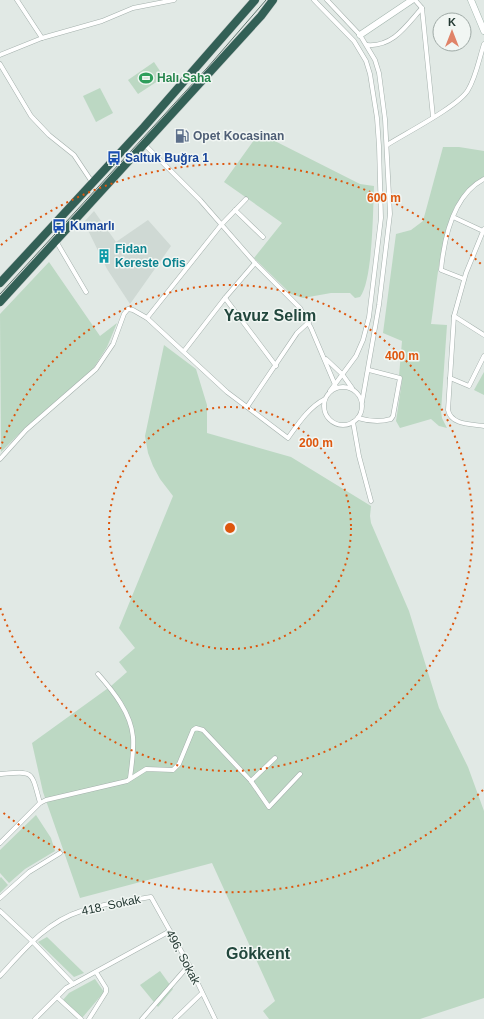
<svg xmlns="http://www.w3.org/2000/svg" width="484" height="1019" viewBox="0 0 484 1019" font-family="Helvetica,sans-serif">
	<rect width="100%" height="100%" fill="#e1e9e5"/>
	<path fill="#cfd9d4" d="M94,211l22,31 32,-22 23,26 -41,58 -23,-35 -23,-47z"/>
	<g fill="#bcd8c3">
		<path d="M154,62l10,15 -26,17 -10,-14z"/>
		<path d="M100,88l13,25 -17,9 -13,-26z"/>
		<path d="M259,133l101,51 14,2c-1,22 -1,95 -14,111l-5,1 -5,-5h-19l-28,5 -12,-4 -37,-36 28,-35 -58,-41z"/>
		<path d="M443,147h16l25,4v29c-7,5 -15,9 -20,14 -23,22 -28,98 -33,130l16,1 -6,86 1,7 5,10 -8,-2 -8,-7 -31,9 -4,-7 6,-40v-4l-3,-1 3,-35 -19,-8 13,-99 15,-4 12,-9z"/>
		<path d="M49,262l51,74 17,-13 -10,24 -14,22 -67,58 -25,25 -1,-138z"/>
		<path d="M164,345l32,24 11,36v28l84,24 80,49 -1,10 1,7 38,88 30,97 29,59 16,44v187l-64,21h-151l-6,-8 12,-10 -63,-138 -132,35 -37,-106 -11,-49 79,-57 16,-14 -8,-10 16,-14 -16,-20 54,-132 -13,-17 -7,-13 -5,-13 -3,-17z"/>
		<path d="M484,372v23l-10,-5z"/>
		<path d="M36,815l15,23 4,13 -30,18 -16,14 -9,-10v-23z"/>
		<path d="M1,877l7,8 -8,8v-15z"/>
		<path d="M47,937l37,36 -10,4 -36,-35z"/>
		<path d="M160,971l13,18 -15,18 -18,-22z"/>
		<path d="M95,979l9,13 -22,26 -19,-18 6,-7z"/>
	</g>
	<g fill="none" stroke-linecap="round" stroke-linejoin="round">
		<defs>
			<g id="street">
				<path d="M17,0l25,38"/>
				<path d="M314,0l40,41 12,20 4,13 7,44 2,28 2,72 -12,99 -6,23 -7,16 -26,35"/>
				<path d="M327,0l33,35 15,25 4,13 6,46 5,95 -11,91 -17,97"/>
				<path d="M415,0l7,8 11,109"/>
				<path d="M367,45c26,2 39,-19 55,-37"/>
				<path d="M0,55l42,-17 60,-17 31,-13 41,-8"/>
				<path d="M0,64l31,52 18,19 25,20 18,27"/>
				<path d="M144,144l56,56 55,63 45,45 11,20 25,59"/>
				<path d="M387,145c17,-11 72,-39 81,-55 8,-13 11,-31 16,-46"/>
				<path d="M235,210l28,27"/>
				<path d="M453,217l30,14"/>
				<path d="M484,229l-18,44 -12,43 -6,94c3,15 23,14 36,16"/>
				<path d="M56,241l30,51"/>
				<path d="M464,279l-23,-9c3,-31 12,-75 43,-91"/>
				<path d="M225,298l51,68"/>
				<path d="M454,316l30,19"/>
				<path d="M147,318l74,-93 25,-26"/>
				<path d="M309,322l-12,11 -50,74 41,31c10,-14 21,-31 37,-39"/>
				<path d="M184,351l41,-53 30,-35"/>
				<path d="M326,359l16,15 10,14"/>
				<path d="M450,378l19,8 15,-30"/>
				<circle cx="343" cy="406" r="19"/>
				<path d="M358,418c10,3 23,4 33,1l2,-3 7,-38 -31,-8"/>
				<path d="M353,422l6,34 12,45"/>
				<path d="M0,459l26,-29 70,-61 17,-25 11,-30 4,-5 5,1 14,8 80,74 20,15"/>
				<path d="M98,674c15,17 33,39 35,63 1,13 -1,27 -3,41"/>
				<path d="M0,774c34,-3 31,-4 40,29"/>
				<path d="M251,781l24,-23"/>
				<path d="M0,843l40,-40 6,-3 81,-19 19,-12 27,1 6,-6 14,-34 3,-2 7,2 48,51 18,26 31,-33"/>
				<path d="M0,898l29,-26 31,-19"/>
				<path d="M0,911l32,30 41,43"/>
				<path d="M0,976c23,-25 46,-54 81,-65 22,-8 47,-10 70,-14l38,68 26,54"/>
				<path d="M57,997l24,22"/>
				<path d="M35,1019l31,-31 104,-57"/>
				<path d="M89,1019l17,-27v-4l-10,-16"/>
				<path d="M142,1019l47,-54"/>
				<path d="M175,1019l27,-26"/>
			</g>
			<g id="secondary">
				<path d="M471,0l13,31"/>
				<path d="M360,35l52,-35"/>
			</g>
			<g id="highway">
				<path d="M0,283l144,-156 111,-127"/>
				<path d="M0,302l261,-286 12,-16"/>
			</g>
		</defs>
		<use href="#street" stroke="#a4b0ac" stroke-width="5"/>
		<use href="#secondary" stroke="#a1b4ac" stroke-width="7"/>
		<use href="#highway" stroke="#c1c7c6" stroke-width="9"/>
		<use href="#street" stroke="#fff" stroke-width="4"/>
		<use href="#secondary" stroke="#fff" stroke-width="6"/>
		<use href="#highway" stroke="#336056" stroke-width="8"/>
		<path stroke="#5e736d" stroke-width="1" d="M0,294l207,-226 59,-68"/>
	</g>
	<g fill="none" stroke="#de570e" stroke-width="2" stroke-dasharray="2 4">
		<circle cx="230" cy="528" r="121"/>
		<path d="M0 449A243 243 0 1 1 0 607"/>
		<path d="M483 790A364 364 0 0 1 1 811M1 245A364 364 0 0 1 483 266"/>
	</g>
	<defs>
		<symbol id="stadium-bare" viewBox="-9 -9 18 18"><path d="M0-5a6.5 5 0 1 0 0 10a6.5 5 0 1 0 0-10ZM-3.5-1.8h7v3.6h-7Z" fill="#2e9e5b" stroke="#f1f6f3" stroke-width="2.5" paint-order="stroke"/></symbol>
		<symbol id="fuel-bare" viewBox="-9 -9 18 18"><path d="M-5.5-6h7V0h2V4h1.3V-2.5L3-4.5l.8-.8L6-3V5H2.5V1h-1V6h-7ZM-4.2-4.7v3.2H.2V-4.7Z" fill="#5c6f8a" stroke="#f1f6f3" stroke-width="2.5" paint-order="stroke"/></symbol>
		<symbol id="bus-bare" viewBox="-9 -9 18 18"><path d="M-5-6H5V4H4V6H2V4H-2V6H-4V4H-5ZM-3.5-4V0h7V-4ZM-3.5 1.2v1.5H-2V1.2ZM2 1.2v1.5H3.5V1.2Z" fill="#1a4fb4" stroke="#f1f6f3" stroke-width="2.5" paint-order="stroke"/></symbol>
		<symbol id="building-bare" viewBox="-9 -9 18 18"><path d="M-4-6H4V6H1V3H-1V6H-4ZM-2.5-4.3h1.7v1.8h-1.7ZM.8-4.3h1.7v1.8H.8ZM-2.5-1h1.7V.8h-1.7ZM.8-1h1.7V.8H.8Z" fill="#0f9aa8" stroke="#f1f6f3" stroke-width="2.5" paint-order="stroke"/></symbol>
	</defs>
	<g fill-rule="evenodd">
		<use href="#stadium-bare" x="136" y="68" width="20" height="20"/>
		<use href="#fuel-bare" x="172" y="126" width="20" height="20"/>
		<use href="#bus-bare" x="104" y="148" width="20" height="20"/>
		<use href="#bus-bare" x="49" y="216" width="20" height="20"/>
		<use href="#building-bare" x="94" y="246" width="20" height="20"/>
	</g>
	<g text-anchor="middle" stroke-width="3" stroke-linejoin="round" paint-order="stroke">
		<g font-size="12" font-weight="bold" fill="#27864d" stroke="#f1f6f3" text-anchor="start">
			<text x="157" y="82">Halı Saha</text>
		</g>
		<g font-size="12" font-weight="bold" fill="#4e5e75" stroke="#f1f6f3" text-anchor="start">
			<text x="193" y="140">Opet Kocasinan</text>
		</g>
		<g font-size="12" font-weight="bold" fill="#164399" stroke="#f1f6f3" text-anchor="start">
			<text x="125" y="162">Saltuk Buğra 1</text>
			<text x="70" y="230">Kumarlı</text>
		</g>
		<g font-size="12" font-weight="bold" fill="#0d838f" stroke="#f1f6f3" text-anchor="start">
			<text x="115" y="253">Fidan<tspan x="115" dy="14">Kereste Ofis</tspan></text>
		</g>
		<g font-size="12" fill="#233832" stroke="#f1f6f3">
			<text transform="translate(111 905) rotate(-12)" y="4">418. Sokak</text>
			<text transform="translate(183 957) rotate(62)" y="4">496. Sokak</text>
		</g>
		<g font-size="16" font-weight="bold" fill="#22473d" stroke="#f1f6f3">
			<text x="270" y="321">Yavuz Selim</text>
			<text x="258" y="959">Gökkent</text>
		</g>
	</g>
	<circle cx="230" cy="528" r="6" fill="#de570e" stroke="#f1f6f3" stroke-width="2"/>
	<g font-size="12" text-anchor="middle" font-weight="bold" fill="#de570e" stroke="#f1f6f3" stroke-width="3" stroke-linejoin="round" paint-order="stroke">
		<text x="384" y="202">600 m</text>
		<text x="402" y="360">400 m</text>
		<text x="316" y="447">200 m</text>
	</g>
	<g transform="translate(452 32)"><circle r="19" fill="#f1f6f3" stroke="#9faaa6"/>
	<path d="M0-3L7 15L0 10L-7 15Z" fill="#e08368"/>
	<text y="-6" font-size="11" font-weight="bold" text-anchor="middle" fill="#233832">K</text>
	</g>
</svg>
